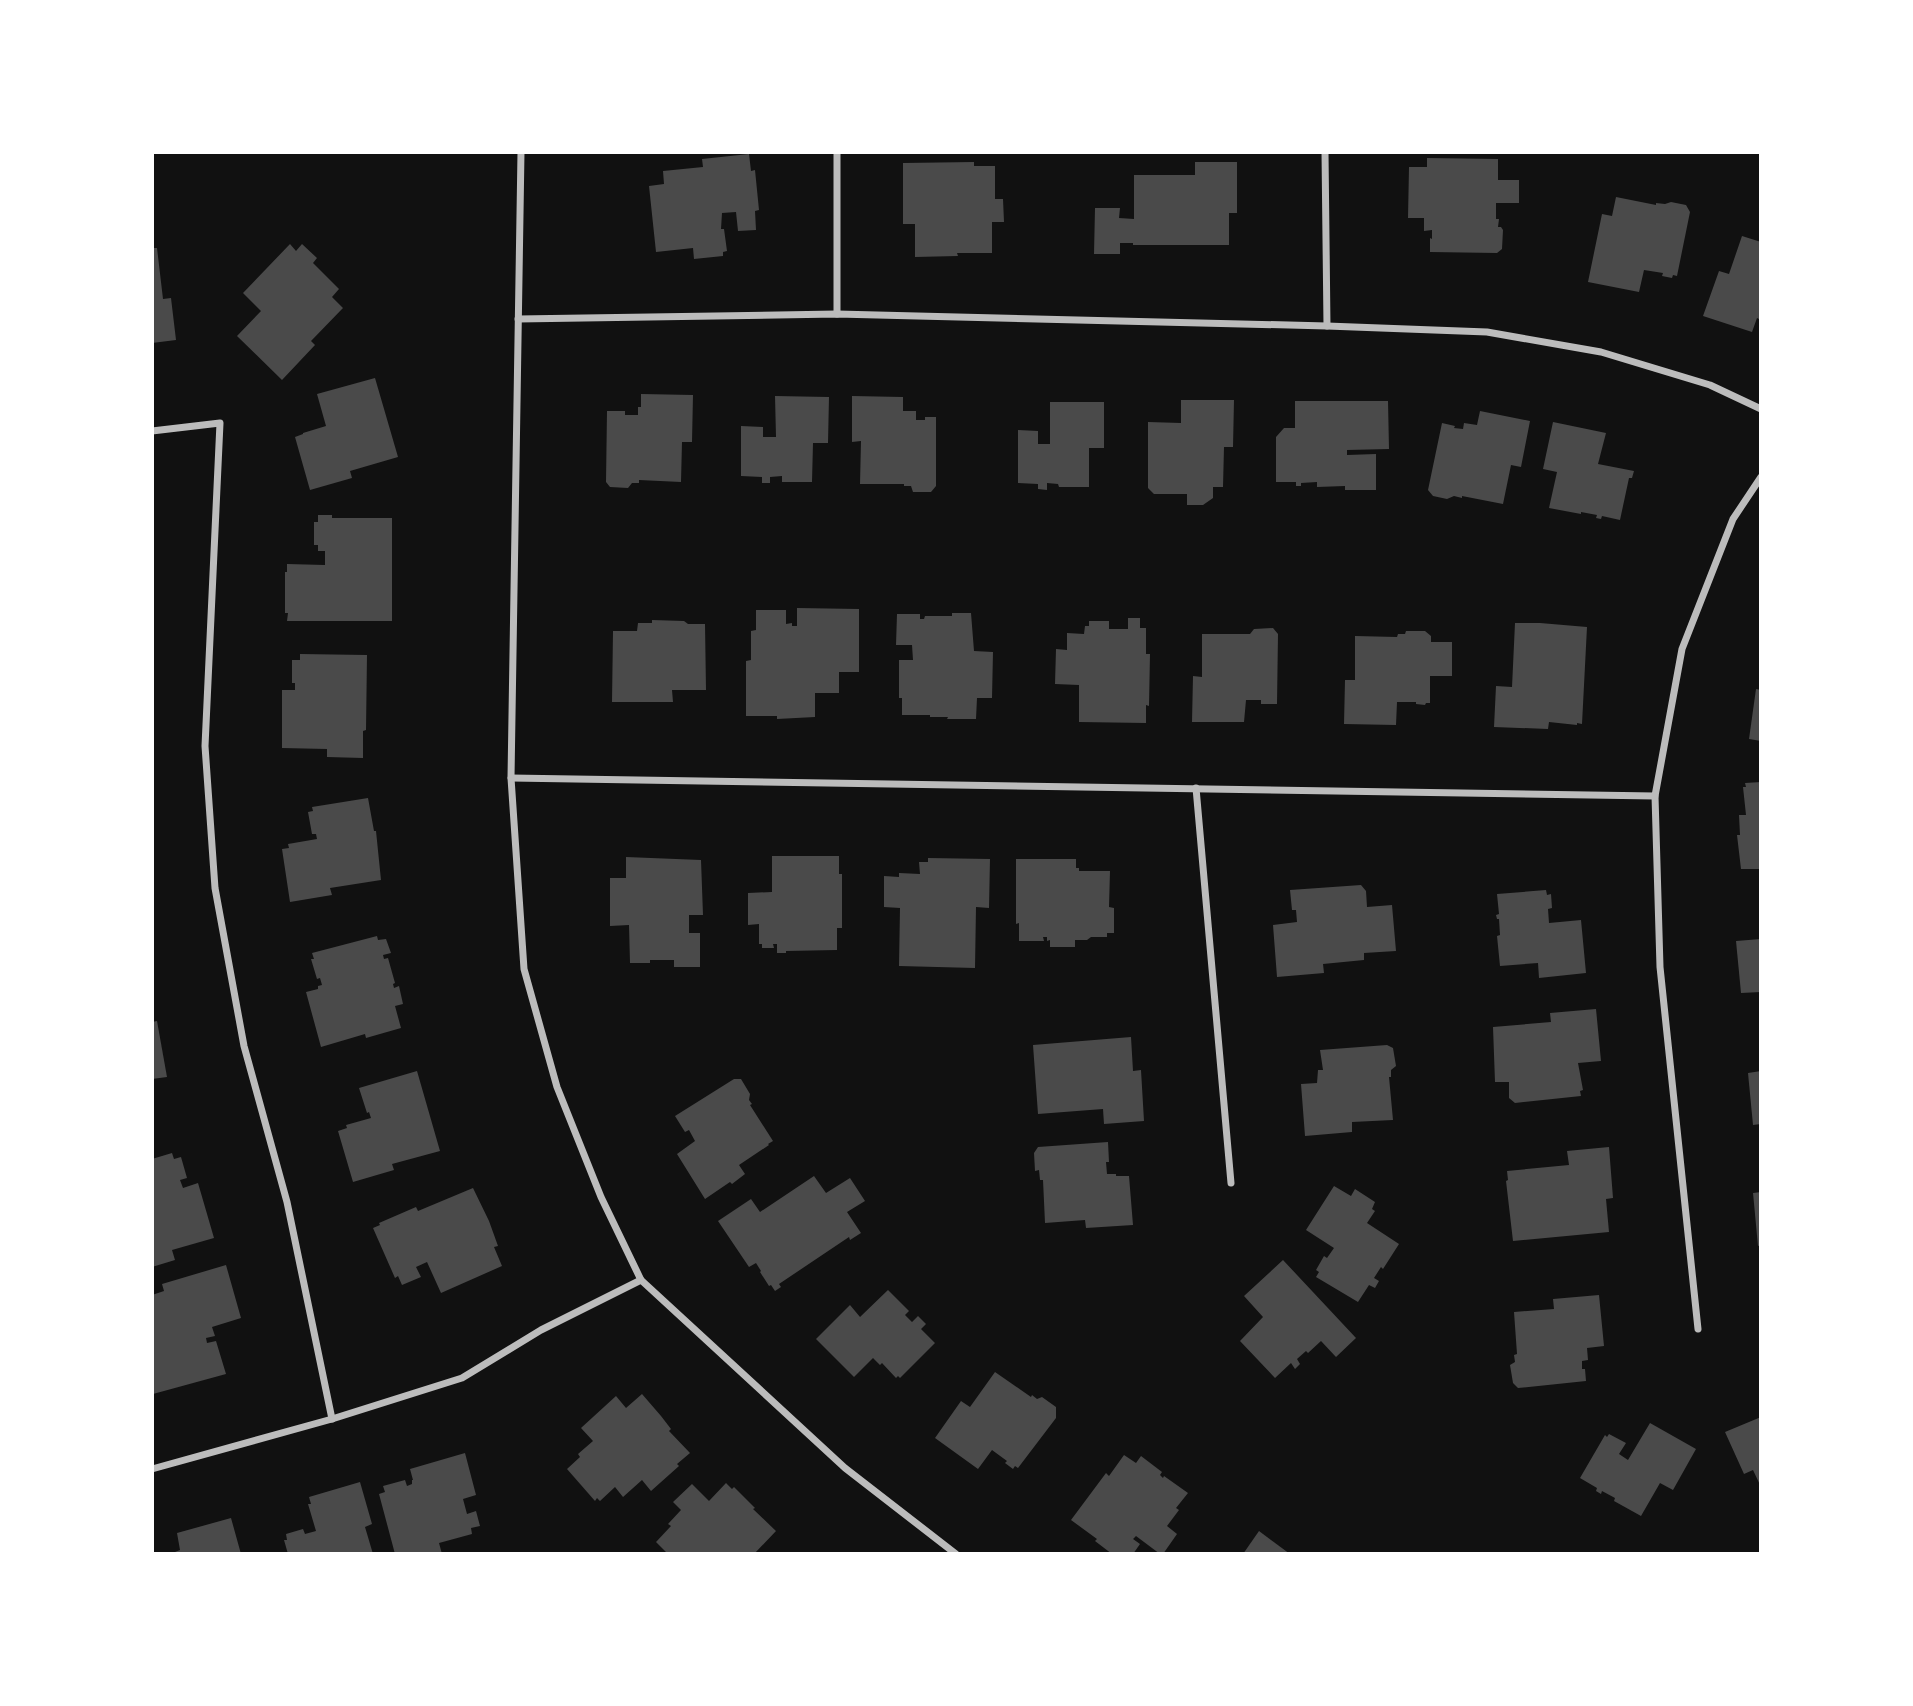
<svg xmlns="http://www.w3.org/2000/svg" width="1913" height="1706" viewBox="0 0 1913 1706" font-family="'Source Sans 3',sans-serif">
	<rect width="100%" height="100%" fill="#111"/>
	<g fill="#4a4a4a">
		<path d="M749,154l2,17 4,-1 4,40 -4,1 1,19 -18,1 -2,-19 -14,1 -1,16h3l3,22 -4,1v4l-29,3 -1,-11 -37,4 -7,-66 15,-2 -1,-13 40,-4 -1,-8z"/>
		<path d="M1427,158l71,1v21h21v23h-23v16h3l-1,8h3l2,3 -1,19 -5,4 -67,-1v-14l2,1v-9l-8,1v-13h-16l1,-51h18z"/>
		<path d="M974,162v4h21v33h8l1,23h-12v31h-35l1,3 -43,1v-33h-12v-61z"/>
		<path d="M1195,162h42v51h-8v32h-96v-2h-13v11h-26l1,-46h25l-1,10 15,1v-44h61z"/>
		<path d="M1616,197l40,8v-2l9,1 6,-2 15,3 4,7 -13,64 -4,-1 -1,3 -10,-2 1,-3 -19,-3 -5,22 -51,-10 14,-68 10,2z"/>
		<path d="M1742,236l19,6v78l-4,-2 -5,14 -49,-16 16,-45 10,3z"/>
		<path d="M290,244l6,7 6,-7 15,14 -4,5 26,26 -7,8 11,11 -32,33 4,4 -33,35 -45,-44 24,-25 -18,-18z"/>
		<path d="M152,248h5l6,51 8,-1 5,42 -24,3z"/>
		<path d="M375,378l23,79 -48,14 2,7 -42,12 -15,-53 8,-3v-1l23,-7 -9,-32z"/>
		<path d="M641,394l52,1 -1,47h-10l-1,40 -42,-2v3h-7l-4,5 -18,-1 -4,-5 1,-71h18v4h13v-8h3z"/>
		<path d="M775,396l54,1 -1,46h-15l-1,39h-30v-6l-12,1v6h-8v-6l-21,-1v-50l22,1v10h13z"/>
		<path d="M852,396l51,1v14h13v9h9v-3h11v69l-5,6h-18l-2,-6h-7v-2h-44l1,-43 -9,1z"/>
		<path d="M1181,400h53l-1,47h-9l-1,40h-10v11l-10,7h-16v-11h-33l-6,-6v-66l33,1z"/>
		<path d="M1295,401h93l1,48 -42,1v5l29,-1v36h-31v-4l-28,1v-5l-16,1v3h-5v-4h-20v-45l8,-9h11z"/>
		<path d="M1050,402h54v46h-15v39h-30l-1,-3 -11,-1v7l-9,-1v-5l-20,-1v-53l20,1v13h12z"/>
		<path d="M1480,411l50,10 -9,46 -10,-2 -8,39 -41,-8v2l-8,-2 -7,3 -14,-3 -5,-6 14,-67 13,3 -1,2 9,1 1,-6 13,2z"/>
		<path d="M1553,422l53,11 -8,31 36,7 -2,7h-3l-9,42 -18,-4 -1,3 -5,-1 1,-3 -16,-3v2l-32,-6 8,-36 -14,-3z"/>
		<path d="M318,515h14v3h60v103h-105l1,-8h-3v-41h2v-8l38,1v-14h-7v-6h-4v-23h4z"/>
		<path d="M797,608l62,1v63h-20v21h-24v24l-38,2v-3h-31v-55l5,-1v-29l5,-1v-20h30v14l6,-1v3h5z"/>
		<path d="M952,613h19l3,38 19,1 -1,46h-15l-1,21h-29l1,-2h-18v-2h-28v-17h-3v-38h14l-1,-15h-16l1,-31h23v5h4l1,-3h27z"/>
		<path d="M1128,618h12v10h6v26h4l-1,52 -3,-1v18l-67,-1v-37l-24,-1 1,-35 11,1v-17l17,1 1,-8h4v-5h20v8h19z"/>
		<path d="M652,620l32,1 4,3h17l1,66h-34l1,12h-61l1,-71h24l1,-8h14z"/>
		<path d="M1515,623h25l47,4 -5,97 -5,-1v2l-28,-3 -1,7 -54,-2 2,-41 16,1z"/>
		<path d="M1273,628l5,6 -1,70h-16v-4h-15l-2,22h-52l1,-46 9,1v-43h48l4,-5z"/>
		<path d="M1406,631h19l6,5v6h21v34h-22v27h-4l-1,2 -9,-1v-2h-19l-1,23 -52,-1 1,-44h10v-44l42,1 1,-3h7z"/>
		<path d="M300,654l67,1 -1,75 -3,1v27l-36,-1v-8l-45,-1v-58h13v-7h-3v-23h8z"/>
		<path d="M1756,689l5,1v51l-12,-2z"/>
		<path d="M1761,782v87h-20l-4,-34h3l-1,-20h7l-3,-28h3l-1,-4z"/>
		<path d="M368,798l6,33h2l5,49 -51,8 2,7 -42,7 -8,-53 7,-1 -1,-4 29,-5 -1,-5h-4l-4,-22 5,-1 -1,-4z"/>
		<path d="M772,856h67v18h3v54h-5v22l-51,1v2h-9v-9h-4l1,4h-12v-4h-3v-20l-11,1v-32l24,-1z"/>
		<path d="M626,857l75,3 2,55h-14v18h11v34h-26v-7h-24v3h-20l-1,-38 -19,1v-48h16z"/>
		<path d="M928,858l62,1 -1,49 -13,-1 -1,61 -76,-2 1,-58 -16,-1v-31l15,1v-4l21,1 -1,-12h9z"/>
		<path d="M1016,859h60v9h3v3h31l-1,36 5,1v25h-7v4h-16l-4,3h-12v7h-25v-7l-3,1v-4h-4l1,4h-25v-18l-3,1z"/>
		<path d="M1361,885l5,6 1,16 25,-2 4,46 -32,2v7l-41,4 1,9 -47,4 -4,-52 24,-3 -1,-12h-4l-2,-20z"/>
		<path d="M1546,890l1,5 4,-1 1,14 -4,1 1,14 32,-3 5,53 -47,5 -1,-15 -38,3 -3,-30 3,-1 -1,-16h-2l-1,-4 3,-1 -2,-20z"/>
		<path d="M377,936l1,4 8,-1 5,14 -8,2 1,4 4,-1 7,25 -2,1 1,4 5,-2 4,18 -8,2 6,22 -35,10 -1,-4 -44,13 -15,-55 12,-3v-3l4,-1 -2,-7 -3,1 -6,-20h3l-2,-6z"/>
		<path d="M1761,939v53l-20,1 -5,-52z"/>
		<path d="M1596,1009l5,52 -23,2 5,27 -3,1 1,5 -66,7 -6,-5v-16h-14l-2,-55 58,-5 -1,-9z"/>
		<path d="M157,1021l10,56 -15,2v-57z"/>
		<path d="M1131,1037l2,34 8,-1 3,51 -40,3 -1,-15 -65,5 -5,-69z"/>
		<path d="M1387,1045l6,3 3,18 -5,4v7h-2l4,43 -41,2v10l-47,4 -4,-52 16,-1 1,-13h5l-3,-20z"/>
		<path d="M417,1071l23,80 -48,13 2,6 -41,12 -15,-51 9,-3 -1,-3 25,-7 -2,-6 -2,1 -8,-25z"/>
		<path d="M1761,1071v53l-8,1 -5,-52z"/>
		<path d="M734,1079h7l9,15 -1,6 3,4 -2,1 23,36 -5,3 1,1 -30,20 6,9 -13,10 -2,-2 -25,17 -28,-45 18,-13 -6,-11 -4,2 -10,-16z"/>
		<path d="M1108,1142l1,20h-3l1,12h9v2h13l4,49 -47,3 -1,-8 -40,3 -2,-43h-3l-1,-10 -4,1 -1,-18 4,-6z"/>
		<path d="M1609,1147l4,51 -7,1 3,33 -96,9 -7,-60 2,-1 -1,-9 62,-6 -2,-14z"/>
		<path d="M172,1153l2,6 7,-2 6,21 -7,2 3,8 15,-5 16,55 -42,12 3,10 -23,7v-108z"/>
		<path d="M814,1176l12,17 24,-15 15,23 -18,11 14,21 -11,7 -1,-3 -70,47 2,3 -6,4 -4,-6 -2,1 -9,-14 1,-1 -5,-8 -7,4 -31,-46 33,-22 9,13z"/>
		<path d="M1334,1186l17,10 4,-7 20,13 -3,7 3,2 -8,12 32,21 -16,25 -2,-2 -7,11 5,3 -4,7 -6,-3 -11,17 -42,-25 3,-5 -3,-2 8,-14 3,2 7,-10 -28,-18z"/>
		<path d="M473,1188l16,33 9,25 -4,1 8,19 -61,27 -14,-31 -11,5 5,10 -19,8 -4,-9 -3,2 -22,-50 7,-3 -1,-2 37,-16 2,4z"/>
		<path d="M1761,1192v53l-3,1 -5,-53z"/>
		<path d="M1283,1260l73,78 -20,19 -15,-16 -13,12 -2,-2 -9,8 3,5 -5,5 -4,-6 -16,15 -35,-37 23,-24 -19,-21z"/>
		<path d="M226,1265l15,53 -29,9 3,9 -9,2 1,5 9,-2 10,33 -73,20 -1,-99 12,-4 -2,-7z"/>
		<path d="M888,1290l21,21 -4,4 7,7 6,-6 8,8 -5,5 14,14 -35,35 -2,-2 -2,2 -14,-15 -2,2 -7,-7 -19,19 -38,-38 34,-34 10,12z"/>
		<path d="M1599,1295l5,51 -17,2 1,12 -6,1v8h3l1,12 -68,7 -5,-5 -3,-18 5,-3 -1,-7 3,-1 -3,-42 40,-3 -1,-10z"/>
		<path d="M995,1372l36,25 1,-2 5,4 5,-2 14,10v11l-38,50 -3,-2 -2,3 -8,-6 2,-2 -15,-11 -14,19 -43,-31 26,-37 9,6z"/>
		<path d="M642,1394l19,22 10,13 -2,2 21,22 -13,11 2,2 -28,25 -9,-11 -19,17 -8,-10 -15,14 -3,-3 -2,3 -28,-32 13,-12 -2,-3 15,-13 -12,-13 35,-32 10,12z"/>
		<path d="M1761,1417v70l-8,-17 -9,4 -19,-42z"/>
		<path d="M1650,1423l46,26 -23,41 -13,-7 -19,33 -27,-15 1,-3 -13,-7 -1,3 -5,-3 1,-3 -17,-10 25,-43 2,2 2,-3 17,9 -7,11 9,6z"/>
		<path d="M465,1453l11,42 -13,4 4,15 9,-3 4,15 -9,2 1,6 -33,9 3,11h-18l-1,-2 -7,2h-21l-16,-60 6,-2 -2,-6 22,-6 2,6 5,-2v-4h1l-3,-11z"/>
		<path d="M1124,1455l12,8 5,-7 21,16 -2,3 3,3 1,-2 24,17 -12,15 3,2 -12,16 10,8 -14,20h-3l-24,-18 -3,3 7,5 -7,10h-21l-17,-13 2,-2 -26,-19 35,-47 3,3z"/>
		<path d="M360,1482l12,42 -7,3 8,27h-85l-4,-14h3l-1,-6 17,-5 2,5 11,-3 -8,-27h3l-2,-7z"/>
		<path d="M726,1483l6,6 2,-2 21,21 -2,1 23,22 -22,23h-86l-12,-12 15,-16 -3,-2 13,-14 -8,-8 19,-18 17,17z"/>
		<path d="M231,1518l10,36h-71l10,-4 -3,-17z"/>
		<path d="M1259,1531l31,23h-47z"/>
	</g>
	<g fill="none" stroke-linecap="round" stroke-linejoin="round">
		<g stroke="#bcbcbc" stroke-width="7">
			<path d="M521,152l-10,626 13,191 33,118 44,110 40,83 204,188 111,86"/>
			<path d="M1325,152l2,174"/>
			<path d="M837,314v-162"/>
			<path d="M518,319l319,-5 490,12 160,6 114,20 109,33 51,24"/>
			<path d="M152,431l68,-8 -15,323 10,142 29,158 43,156 45,217"/>
			<path d="M511,778l1144,18"/>
			<path d="M1196,788l35,395"/>
			<path d="M1698,1329l-38,-362 -5,-171 27,-147 51,-130 28,-42"/>
			<path d="M152,1469l180,-50 130,-41 79,-48 100,-50"/>
		</g>
	</g>
	<rect width="1913" height="1706" fill="none" stroke="#ffffff" stroke-width="308"/>
</svg>
